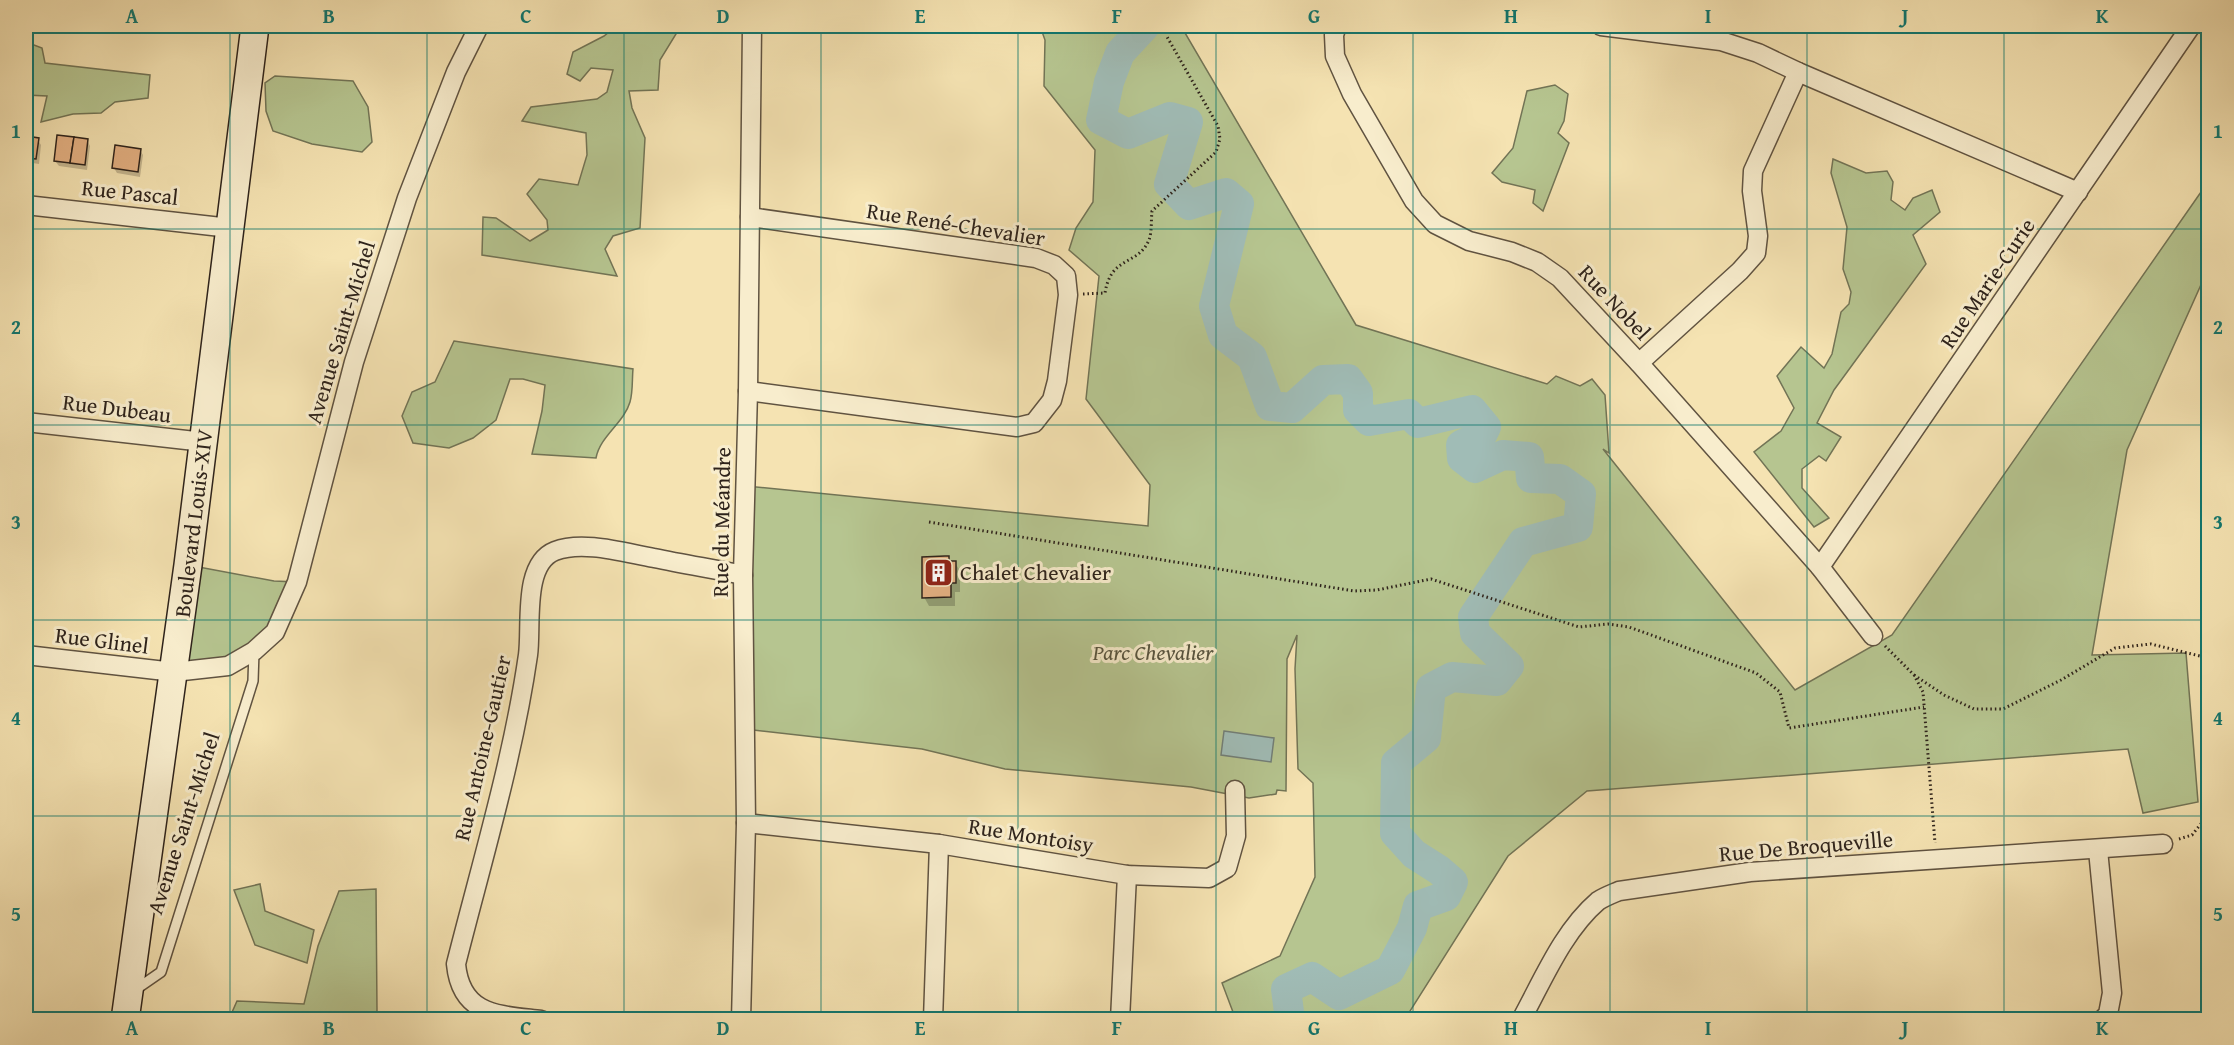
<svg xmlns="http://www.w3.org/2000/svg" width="2234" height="1045" viewBox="0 0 2234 1045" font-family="'Gentium Book Plus',serif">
	<rect width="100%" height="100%" fill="#f5e3b2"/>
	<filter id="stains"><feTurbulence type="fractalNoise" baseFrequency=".00333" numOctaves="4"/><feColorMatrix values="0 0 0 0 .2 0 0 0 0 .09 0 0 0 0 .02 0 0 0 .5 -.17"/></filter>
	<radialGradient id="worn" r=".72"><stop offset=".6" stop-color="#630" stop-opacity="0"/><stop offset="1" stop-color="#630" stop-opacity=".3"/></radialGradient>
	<g fill="#b6c590" stroke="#727456" stroke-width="1.5">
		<path d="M611,26h53l12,8 -16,26 -2,30 -29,1 3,17 13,30 -5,90 -27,8 -8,13 12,27 -135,-21 1,-38 13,1 34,23 18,-11 -1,-10 -20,-26 12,-15 39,6 9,-30 -1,-22 -64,-12 9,-14 66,-8 10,-7 6,-22 -22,-2 -11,13 -13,-7 6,-22 31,-16 6,-5z"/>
		<path d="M1040,26h141l175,299 191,59 9,-8 24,10 12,-7 13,16 4,58 -6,-4 192,241 97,-55 316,-453v87l-81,181 -35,205 94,-2 12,149 -55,11 -15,-64 -541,42 -79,65 -103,163 -169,1 -14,-37 58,-27 35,-79 -2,-94 -15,-14 -3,-100 2,-34 -10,24 -1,132 -9,-1 -1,4 -27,4 -58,-11 -186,-18 -83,-20 -177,-20 1,-243 402,40 2,-41 -64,-86 13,-123 -30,-26 7,-22 17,-26 2,-52 -51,-64 1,-46z"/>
		<path d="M26,42l16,6 3,15 105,12 -2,23 -33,4 -14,11 -28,1 -32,8 6,-26 -21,-1 3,-25 -3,-1z"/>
		<path d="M275,76l78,5 15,26 4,35 -10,10 -50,-8 -39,-13 -7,-20 -1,-28z"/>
		<path d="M1555,85l13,9 -4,27 -6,12 11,10 -26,68 -10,-8 2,-13 -33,-8 -10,-9 21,-25 14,-57z"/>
		<path d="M1833,159l33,14 21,-2 6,11 -2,18 14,10 8,-12 19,-8 8,22 -27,23 13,29 -92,126 -17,33 24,14 -15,24 -7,-5 -17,13v19l27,30 -15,9 -60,-75 27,-21 13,-23 -17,-32 24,-29 23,21 8,-14 9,-42 8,-8 2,-12 -8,-23 4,-42 -16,-54z"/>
		<path d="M454,341l179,28c-1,10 0,23 -3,33 -6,21 -30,34 -34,56l-64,-4 10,-43 3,-26 -22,-6h-13l-14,41 -23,18 -24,10 -36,-5 -11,-27 10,-24 23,-10z"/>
		<path d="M188,565l86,16 23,1 -43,69 -80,21z"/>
		<path d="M260,884l5,27 49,19 -7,33 -52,-18 -21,-55z"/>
		<path d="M376,889l1,122 -9,8h-139l8,-18 67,3 14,-58 21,-55z"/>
	</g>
	<path fill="#a0bcb6" stroke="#727f78" stroke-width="1.5" d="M1224,731l50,7 -3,24 -50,-7z"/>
	<g fill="#0003">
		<path d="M26,138l12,2 3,5 -2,19 -13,-2z"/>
		<path d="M87,140l3,6 -3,24 -28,-4 -4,-5z"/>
		<path d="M140,150l3,5 -3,22 -23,-4 -3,-5z"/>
		<path d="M948,558l3,5h4l5,8v21h-5v14h-26l-5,-9z"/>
	</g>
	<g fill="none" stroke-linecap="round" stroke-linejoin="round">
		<path stroke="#a0bcb6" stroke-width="30" d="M1145,26l-25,27 -11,29 -8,38 27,14 42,-17 18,5 -19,62 20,21 37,-12 13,11 -25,102 9,29 29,22 18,49 22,2 31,-28 25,-1 10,14v17l11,11 40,-7 9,9 54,-13 14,17 -4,8 -21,10 1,13 13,10 28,-13 26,2 2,21 29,1 21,15 -3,33 -55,15 -50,75 2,16 34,33 -12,15 -45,-4 -21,11 -5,50 -30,25 -1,70 19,21 25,16 14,12 -7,14 -28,10 -6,22 -22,42 -51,25 -27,-18 -26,12 4,31"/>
	</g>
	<g fill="#e3b082" stroke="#2e231b" stroke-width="1.5">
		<path d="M57,135l17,2 -4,26 -16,-2z"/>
		<path d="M26,136l13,2 -3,21 -10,-1z"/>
		<path d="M74,137l14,2 -3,26 -15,-2z"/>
		<path d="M115,145l26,4 -3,23 -26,-4z"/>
		<path d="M945,556h4v5h7v22h-5v14l-29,1v-41z"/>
	</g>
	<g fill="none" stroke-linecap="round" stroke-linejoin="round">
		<defs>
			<path id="lane" d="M135,990l26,-18 92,-291 1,-30"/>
			<g id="street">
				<path d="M1337,26l-3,9 1,21 17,38 62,107 21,23 34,17 43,11 25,10 23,16 79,85 181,204 53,69"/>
				<path d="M1601,26l120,15 37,12 40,19 280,120"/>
				<path d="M26,205l204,23"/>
				<path d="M1639,363l101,-92 16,-18 2,-17 -6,-45 1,-20 45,-99"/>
				<path d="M748,391l269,36 17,-4 18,-23 5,-19 11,-86 -2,-19 -12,-11 -18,-7 -286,-41"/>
				<path d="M26,422l178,20"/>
				<path d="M1820,567l371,-541"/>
				<path d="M26,655l148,17 54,-6 26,-15 21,-19 22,-50 57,-220 53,-164 49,-126 23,-46"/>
				<path d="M746,823l193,21 188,31 82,3 18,-10 9,-32 -1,-46"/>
				<path d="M2098,850l14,143 -4,21 -6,6"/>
				<path d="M541,1020c-42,-5 -80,-4 -85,-56 26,-103 57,-205 72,-309 4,-29 -6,-91 27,-104 28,-11 70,2 99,7 29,6 59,11 89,17"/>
				<path d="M741,1020l5,-197 -3,-248 5,-184 4,-365"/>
				<path d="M933,1020l6,-176"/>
				<path d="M1120,1020l7,-145"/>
				<path d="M1521,1020c22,-40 42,-89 77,-119 6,-4 14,-7 21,-10l131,-19 413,-28"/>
			</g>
			<path id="secondary" d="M125,1020l63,-455 67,-539"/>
		</defs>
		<use href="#lane" stroke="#605341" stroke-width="12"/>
		<use href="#street" stroke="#605341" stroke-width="21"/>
		<use href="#secondary" stroke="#2e231b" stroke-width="30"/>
		<g stroke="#2e231b" stroke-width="3" stroke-dasharray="1.5 3" stroke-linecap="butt">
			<path d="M1083,294l22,-1c6,-38 33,-27 44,-53 3,-8 2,-20 3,-29l64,-59 4,-13 -2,-13 -52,-91"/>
			<path d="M929,522l425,69 23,-1 54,-11 148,48 29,-3 21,3 127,46 24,19 9,36 135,-21"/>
			<path d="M1885,646l29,29 9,17 12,151"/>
			<path d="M1914,675l30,20 30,14h29l58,-29 54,-32 36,-4 57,14"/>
			<path d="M2179,839l13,-4 16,-20v-4"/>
		</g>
		<use href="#lane" stroke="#f8edcd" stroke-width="9"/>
		<use href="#street" stroke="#f8edcd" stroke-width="18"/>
		<use href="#secondary" stroke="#f8edcd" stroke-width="27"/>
	</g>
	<path fill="none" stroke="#0f766e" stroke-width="1.5" stroke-opacity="0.55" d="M230,26v994M427,26v994M624,26v994M821,26v994M1018,26v994M1216,26v994M1413,26v994M1610,26v994M1807,26v994M2004,26v994M26,229h2182M26,425h2182M26,620h2182M26,816h2182"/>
	<defs>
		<symbol id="building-square" viewBox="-11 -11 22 22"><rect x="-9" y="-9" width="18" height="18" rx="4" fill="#8f2418" stroke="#f8edcd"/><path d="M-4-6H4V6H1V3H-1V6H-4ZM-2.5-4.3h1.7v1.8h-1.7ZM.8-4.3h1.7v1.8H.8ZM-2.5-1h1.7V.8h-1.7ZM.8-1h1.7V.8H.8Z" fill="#fff"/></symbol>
	</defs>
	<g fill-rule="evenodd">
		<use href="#building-square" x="922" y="556" width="33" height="33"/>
	</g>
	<g text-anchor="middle" stroke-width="6" stroke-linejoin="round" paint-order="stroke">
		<g font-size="22" fill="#2e231b" stroke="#f8edcd">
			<text transform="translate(130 192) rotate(6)" y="8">Rue Pascal</text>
			<text transform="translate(956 224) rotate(9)" y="8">Rue René-Chevalier</text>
			<text transform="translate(1987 283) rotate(-56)" y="8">Rue Marie-Curie</text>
			<text transform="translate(1615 302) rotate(47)" y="8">Rue Nobel</text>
			<text transform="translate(340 332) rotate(-73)" y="8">Avenue Saint-Michel</text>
			<text transform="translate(117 408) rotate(7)" y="8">Rue Dubeau</text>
			<text transform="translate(721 522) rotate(-89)" y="8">Rue du Méandre</text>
			<text transform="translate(193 523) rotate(-83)" y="8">Boulevard Louis-XIV</text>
			<text transform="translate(102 640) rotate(7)" y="8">Rue Glinel</text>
			<text transform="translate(482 748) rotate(-77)" y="8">Rue Antoine-Gautier</text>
			<text transform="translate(183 823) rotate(-72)" y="8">Avenue Saint-Michel</text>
			<text transform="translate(1031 835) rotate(9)" y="8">Rue Montoisy</text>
			<text transform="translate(1806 846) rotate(-5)" y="8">Rue De Broqueville</text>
		</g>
		<g font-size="22" fill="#2e231b" stroke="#f8edcd" text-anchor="start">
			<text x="960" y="580">Chalet Chevalier</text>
		</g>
		<g font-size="22" font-style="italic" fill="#57543e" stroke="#f8edcd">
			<text x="1153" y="660">Parc Chevalier</text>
		</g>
	</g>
	<rect width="2234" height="1045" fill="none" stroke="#f5e3b2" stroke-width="66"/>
	<rect x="33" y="33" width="2168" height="979" fill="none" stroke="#0f766e" stroke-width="2"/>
	<g font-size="20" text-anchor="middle" font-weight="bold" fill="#0f766e">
		<text x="132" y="23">A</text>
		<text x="329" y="23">B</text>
		<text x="526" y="23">C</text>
		<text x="723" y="23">D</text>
		<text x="920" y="23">E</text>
		<text x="1117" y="23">F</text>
		<text x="1314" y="23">G</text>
		<text x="1511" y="23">H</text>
		<text x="1708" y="23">I</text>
		<text x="1905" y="23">J</text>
		<text x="2102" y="23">K</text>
		<text x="16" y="138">1</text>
		<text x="2218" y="138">1</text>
		<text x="16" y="334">2</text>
		<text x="2218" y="334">2</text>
		<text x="16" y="529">3</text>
		<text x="2218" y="529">3</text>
		<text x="16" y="725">4</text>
		<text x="2218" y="725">4</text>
		<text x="16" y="921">5</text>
		<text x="2218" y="921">5</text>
		<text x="132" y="1035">A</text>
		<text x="329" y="1035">B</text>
		<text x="526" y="1035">C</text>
		<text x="723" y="1035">D</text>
		<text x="920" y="1035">E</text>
		<text x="1117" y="1035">F</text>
		<text x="1314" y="1035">G</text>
		<text x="1511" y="1035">H</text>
		<text x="1708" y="1035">I</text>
		<text x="1905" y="1035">J</text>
		<text x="2102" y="1035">K</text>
	</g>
	<rect width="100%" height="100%" filter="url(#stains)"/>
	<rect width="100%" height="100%" fill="url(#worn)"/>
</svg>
